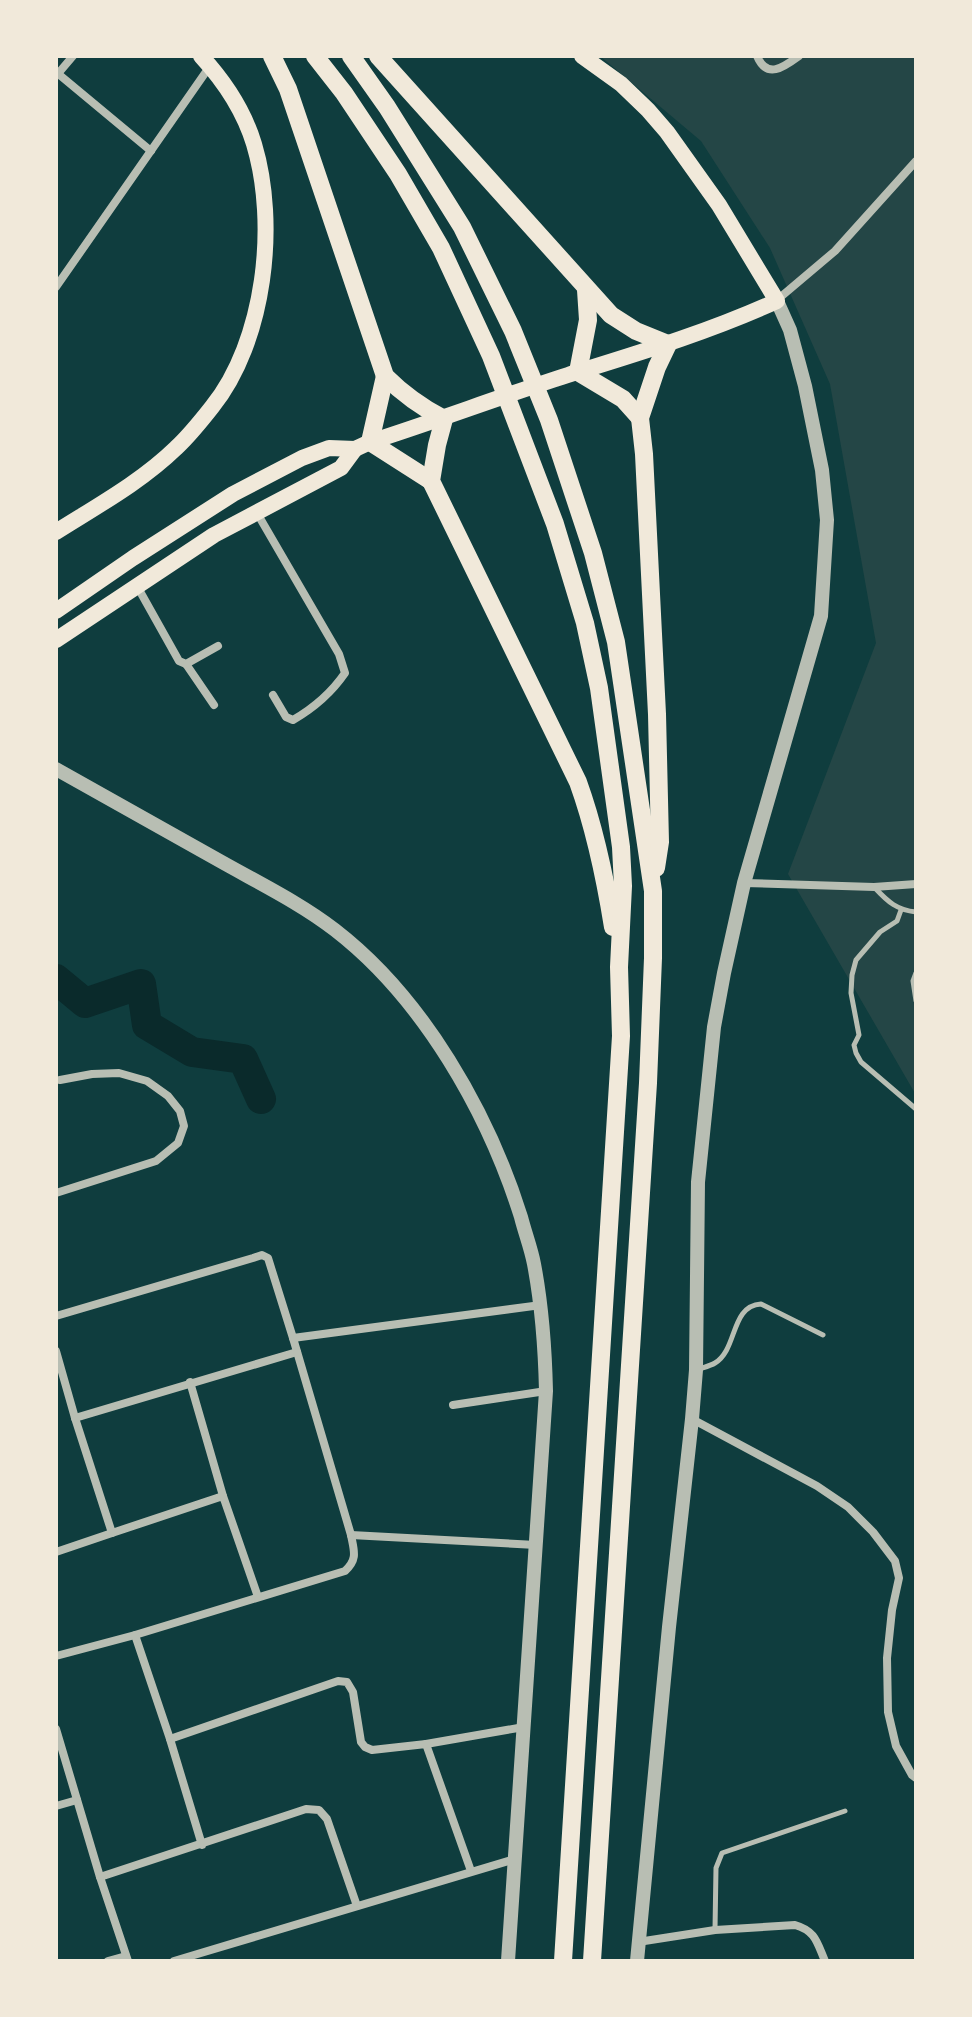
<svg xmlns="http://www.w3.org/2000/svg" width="972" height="2017" viewBox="0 0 972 2017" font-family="'PT Sans Narrow',sans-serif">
	<rect width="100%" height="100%" fill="#0f3d3e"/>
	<path fill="#244646" d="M600,56h316v1039l-128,-221 88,-231 -46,-259 -60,-136 -69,-107z"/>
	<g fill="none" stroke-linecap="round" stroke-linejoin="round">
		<path stroke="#0a2a2b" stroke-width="30" d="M56,979l29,24 56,-19 6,41 45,27 51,7 18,40"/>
		<g stroke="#b8beb3" stroke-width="5">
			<path d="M875,888c13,14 22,22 41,24"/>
			<path d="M901,910l-4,11 -17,11 -24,28 -4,15 -1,18 8,42 -5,10 2,8 5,9 55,47"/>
			<path d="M916,973l-3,8 3,20"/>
			<path d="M697,1370c5,-2 13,-4 18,-7 23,-14 15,-57 46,-59l62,31"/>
			<path d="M715,1929l1,-61 6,-15 123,-42"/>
		</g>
		<g stroke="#b8beb3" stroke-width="8">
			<path d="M757,56c10,24 27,11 42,0"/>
			<path d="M56,72l95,79"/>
			<path d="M56,76l17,-20"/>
			<path d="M56,287l154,-221"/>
			<path d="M777,300l58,-49 81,-90"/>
			<path d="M257,513l82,141 6,19c-13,19 -33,36 -52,47l-7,-3 -13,-22"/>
			<path d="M137,586l42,75 7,3 32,-18"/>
			<path d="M186,664l28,41"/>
			<path d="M744,883l130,4 42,-3"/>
			<path d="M56,1193l100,-32 22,-18 6,-17 -4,-15 -12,-15 -21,-15 -28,-8 -27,1 -32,6"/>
			<path d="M56,1316l197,-58 9,-3 6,3 25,80 58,197c3,16 7,24 -6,36l-210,64 -79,21"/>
			<path d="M293,1338l248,-33"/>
			<path d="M56,1351l19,67 37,115 111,-37 35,101"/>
			<path d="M190,1382l33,114"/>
			<path d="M453,1405l93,-14"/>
			<path d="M75,1418l222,-66"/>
			<path d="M692,1419l125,67 31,21 25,25 22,29 4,17 -7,32 -5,48 1,54 8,34 16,29 4,3"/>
			<path d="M351,1535l185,10"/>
			<path d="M56,1552l56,-19"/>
			<path d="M135,1635l35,104 32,106"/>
			<path d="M56,1729l44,148 28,84"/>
			<path d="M170,1739l168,-58 9,1 6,10 8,50 4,5 7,3 54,-6 45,127"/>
			<path d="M426,1744l98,-17"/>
			<path d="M56,1806l21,-6"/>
			<path d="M100,1877l206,-68 13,1 8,9 30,87"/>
			<path d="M638,1942l77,-12 80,-5c21,6 22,18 30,36"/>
			<path d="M108,1961l18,-5"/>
			<path d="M174,1961l341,-102"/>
		</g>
		<g stroke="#b8beb3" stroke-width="14">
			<path d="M56,769c55,31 109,61 164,92 39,22 80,42 115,69 88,68 153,182 186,287 4,16 10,31 13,47 8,42 11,84 12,127l-38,570"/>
			<path d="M637,1961l32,-334 23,-208 4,-49 2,-188 16,-155 10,-54 20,-90 77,-267 6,-96 -5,-50 -17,-84 -15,-56 -13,-29"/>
		</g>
		<g stroke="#f1e9da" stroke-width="16">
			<path d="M56,532c41,-26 85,-50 120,-84 13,-12 25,-27 36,-41 53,-66 66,-183 42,-263 -10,-33 -30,-63 -53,-88"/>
			<path d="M56,611l77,-53 100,-64 69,-36 27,-10 26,1 15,-7c66,-21 132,-46 198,-67 71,-22 141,-43 209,-74l-58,-96 -52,-73 -19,-22 -27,-26 -39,-28"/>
			<path d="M56,640l158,-105 127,-67 14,-19"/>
		</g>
		<g stroke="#f1e9da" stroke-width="18">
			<path d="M272,56l16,33 97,287c18,18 36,31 59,43l-7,26 -6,36 147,301c17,47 27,95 35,145"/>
			<path d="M315,56l29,37 54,81 43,74 50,108 64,168 30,99 14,65 22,159 2,39 -4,81 2,69 -58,925"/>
			<path d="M351,56l36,51 75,120 51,104 36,89 44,133 23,89 37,249v67l-5,125 -56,878"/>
			<path d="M378,56l233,259 25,16 32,13 -11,23 -17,51 4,36 13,260 3,128 -4,26"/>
			<path d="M586,290l2,30 -10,52 45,27 17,19"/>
			<path d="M385,376l-15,66 61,39"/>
		</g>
	</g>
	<rect width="972" height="2017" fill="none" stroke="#f1e9da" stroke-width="116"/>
</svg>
